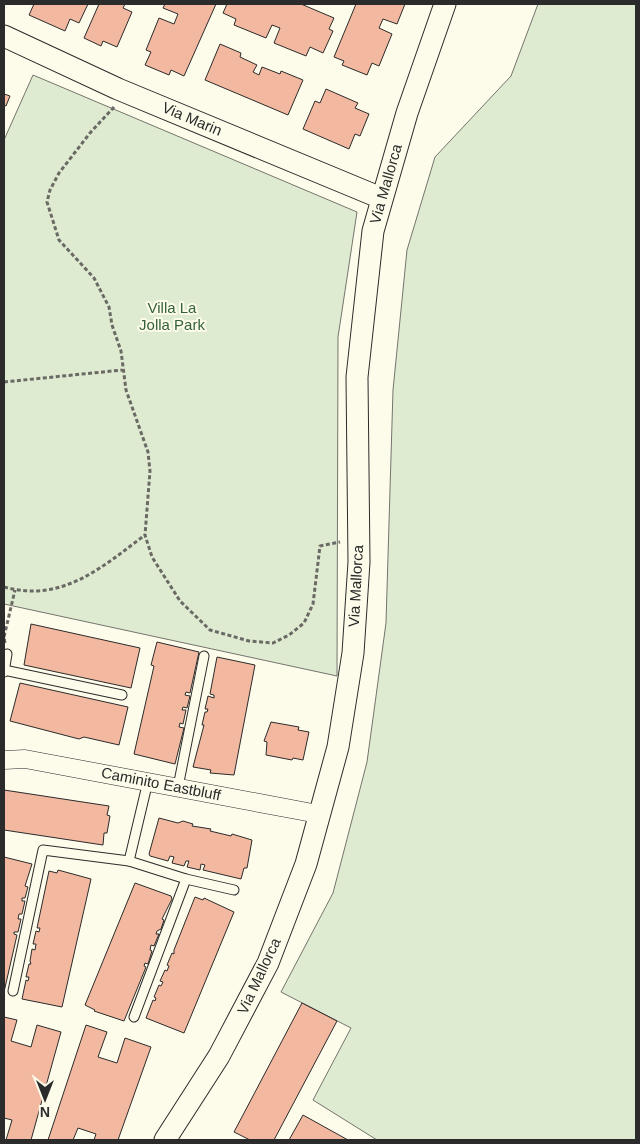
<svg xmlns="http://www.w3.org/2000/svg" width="640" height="1144" viewBox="0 0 640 1144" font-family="Helvetica,sans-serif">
	<rect width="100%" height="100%" fill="#fdfbea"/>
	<g fill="#deebd1" stroke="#74746e">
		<path d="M538,4h98v1136h-259l-64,-40 38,-72 -70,-36 52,-99 34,-131 19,-139 7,-233 14,-140 28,-93 76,-81z"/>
		<path d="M33,75l324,137 -19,125 -1,339 -333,-72v-464z"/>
	</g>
	<g fill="#f2b8a0" stroke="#2b2b2b">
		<path d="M34,4h54l-9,19 -9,-4 -5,12 -36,-16z"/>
		<path d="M99,4h26l-2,4 9,4 -15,35 -14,-6 -2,5 -17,-8z"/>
		<path d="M165,4h51l-32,72 -13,-6 -2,5 -24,-10 6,-13 -5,-2 13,-32 15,6 4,-10 -15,-6z"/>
		<path d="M227,4h74l33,14 -5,11 4,2 -10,22 -13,-6 -4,9 -32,-13 6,-15 -8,-3 -6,13 -32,-13 2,-6 -13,-6z"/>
		<path d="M356,4h49l-8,20 -14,-5 -4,9 13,6 -13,32 -7,-3 -5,12 -25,-10 2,-4 -10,-4z"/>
		<path d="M220,44l21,9 -1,4 17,8 -4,7 6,3 3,-8 18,7 1,-3 22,9 -15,35 -83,-35z"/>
		<path d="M326,89l32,14 -3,5 14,6 -9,22 -5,-2 -6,15 -46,-20 12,-28 5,2z"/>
		<path d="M4,94l6,2 -4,10 -2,-1z"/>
		<path d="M31,624l109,24 -9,40 -107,-23z"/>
		<path d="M157,642l42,10 -9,41 -4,-1 -1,3 5,1 -3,12 -4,-1 -1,3h4l-3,14 -3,-1 -1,4 5,1 -9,36 -41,-10 20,-88 -3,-1z"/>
		<path d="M217,657l38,8 -21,110 -24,-2 1,-3 -18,-3 11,-42h-2l3,-13h2l1,-3h-3l3,-13 6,2v-3l-4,-1z"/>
		<path d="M20,683l108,24 -9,38 -35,-8 -5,2 -69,-18z"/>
		<path d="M271,722l28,5 -1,3 11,2 -6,28 -10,-2 -1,2 -26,-5 1,-13 -3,-1z"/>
		<path d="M4,790l105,16 -2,9 3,1 -3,17h-3l-1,12 -99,-15z"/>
		<path d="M159,818l19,5 5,-2 10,3 -1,2 19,3 -1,2 21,5 1,-2 20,6 -5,28h-3l-3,11 -38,-9 2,-5 -4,-1 -1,6 -13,-3 2,-6h-3l-2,5 -12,-3 2,-6 -4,-1 -2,5 -18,-5 -1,-2z"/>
		<path d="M4,857l28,7 -7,22 3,1 -3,11h-3v3h3l-3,13h-3l-1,5h3l-3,13h-4v2l3,1 -13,57z"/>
		<path d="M58,870l33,9 -29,128 -40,-8 4,-19 2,1 1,-4h-3l3,-13h2l-1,-3 2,-12 3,1 1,-6h-3l3,-13 3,1 1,-4h-3l12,-57 8,2z"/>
		<path d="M135,883l36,13 1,3 -10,20 2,1 -3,9 -4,2 -1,3h3l-5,12 -3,-1 -1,5 2,1 -4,13 -3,-1 -1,3 2,1 -22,54 -30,-10 1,-1 -10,-5z"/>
		<path d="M195,897l8,3 1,-2 30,14 -50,121 -38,-15 7,-18 2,1 1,-3 -2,-1 5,-12 2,1 2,-4 -3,-1 5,-11 2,1 2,-5 -2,-1 5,-12 2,1v-4z"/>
		<path d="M302,1003l35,18 -63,119h-24l-16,-8z"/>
		<path d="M4,1017l13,3 -6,21 20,6 6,-22 24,7 -30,108h-25l6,-20 -8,-2z"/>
		<path d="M86,1025l21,7 -9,25 19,6 8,-25 26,9 -33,93h-24l2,-6 -18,-6 -5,12h-25z"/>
		<path d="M303,1115l45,25h-59z"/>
	</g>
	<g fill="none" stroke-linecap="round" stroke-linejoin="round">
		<defs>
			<g id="service">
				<path d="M4,670l118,25"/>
				<path d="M4,672l3,-18"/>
				<path d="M178,787l26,-131"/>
				<path d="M129,861l57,18 -52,138"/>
				<path d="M186,879l48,11"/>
				<path d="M13,991l30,-141 86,11 19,-80"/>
			</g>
			<path id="minor" d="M4,760l21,-1 293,55"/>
			<g id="tertiary">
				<path d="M4,36l114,53 263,109"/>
				<path d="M165,1140l54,-84 49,-93 38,-99 32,-117 15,-94 6,-91 -2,-185 16,-146 34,-118 38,-109"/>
			</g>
		</defs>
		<use href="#service" stroke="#2b2b2b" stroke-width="11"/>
		<use href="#minor" stroke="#2b2b2b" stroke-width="19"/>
		<use href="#tertiary" stroke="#2b2b2b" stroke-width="23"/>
		<g stroke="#6a6964" stroke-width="3" stroke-dasharray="4 2.5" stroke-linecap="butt">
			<path d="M114,107l-24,26 -31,40 -9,17 -3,12 12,38 35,38 15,29 3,18 9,26 5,39 22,62 2,19 -5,64 7,22 28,44 30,29 39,11 24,2 16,-8 15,-12 9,-19 7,-58 20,-4"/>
			<path d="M4,382l118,-12"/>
			<path d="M4,587c58,16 97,-19 141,-52"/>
			<path d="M5,643l-1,-6 11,-47"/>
		</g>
		<use href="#service" stroke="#fdfbea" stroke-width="9"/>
		<use href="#minor" stroke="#fdfbea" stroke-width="18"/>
		<use href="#tertiary" stroke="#fdfbea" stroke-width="21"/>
	</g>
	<g text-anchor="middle" stroke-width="4" stroke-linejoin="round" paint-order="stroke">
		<g font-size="15" fill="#2b2b2b" stroke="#fdfbea">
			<text transform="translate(192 119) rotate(23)" y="5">Via Marin</text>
			<text transform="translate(386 184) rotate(-74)" y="5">Via Mallorca</text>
			<text transform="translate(356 586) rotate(-87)" y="5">Via Mallorca</text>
			<text transform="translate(161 784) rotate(11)" y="5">Caminito Eastbluff</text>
			<text transform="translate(259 976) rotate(-65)" y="5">Via Mallorca</text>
		</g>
		<g font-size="15" fill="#34623c" stroke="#fdfbea">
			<text x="172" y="313">Villa La<tspan x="172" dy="17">Jolla Park</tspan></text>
		</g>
	</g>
	<rect width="640" height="1144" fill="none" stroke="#2b2b2b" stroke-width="10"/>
	<g transform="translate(45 1099) rotate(180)" stroke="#fdfbea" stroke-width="4" paint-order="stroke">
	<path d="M0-4L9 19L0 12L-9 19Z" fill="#2b2b2b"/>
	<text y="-8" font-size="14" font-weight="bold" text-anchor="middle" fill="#2b2b2b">N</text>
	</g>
</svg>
